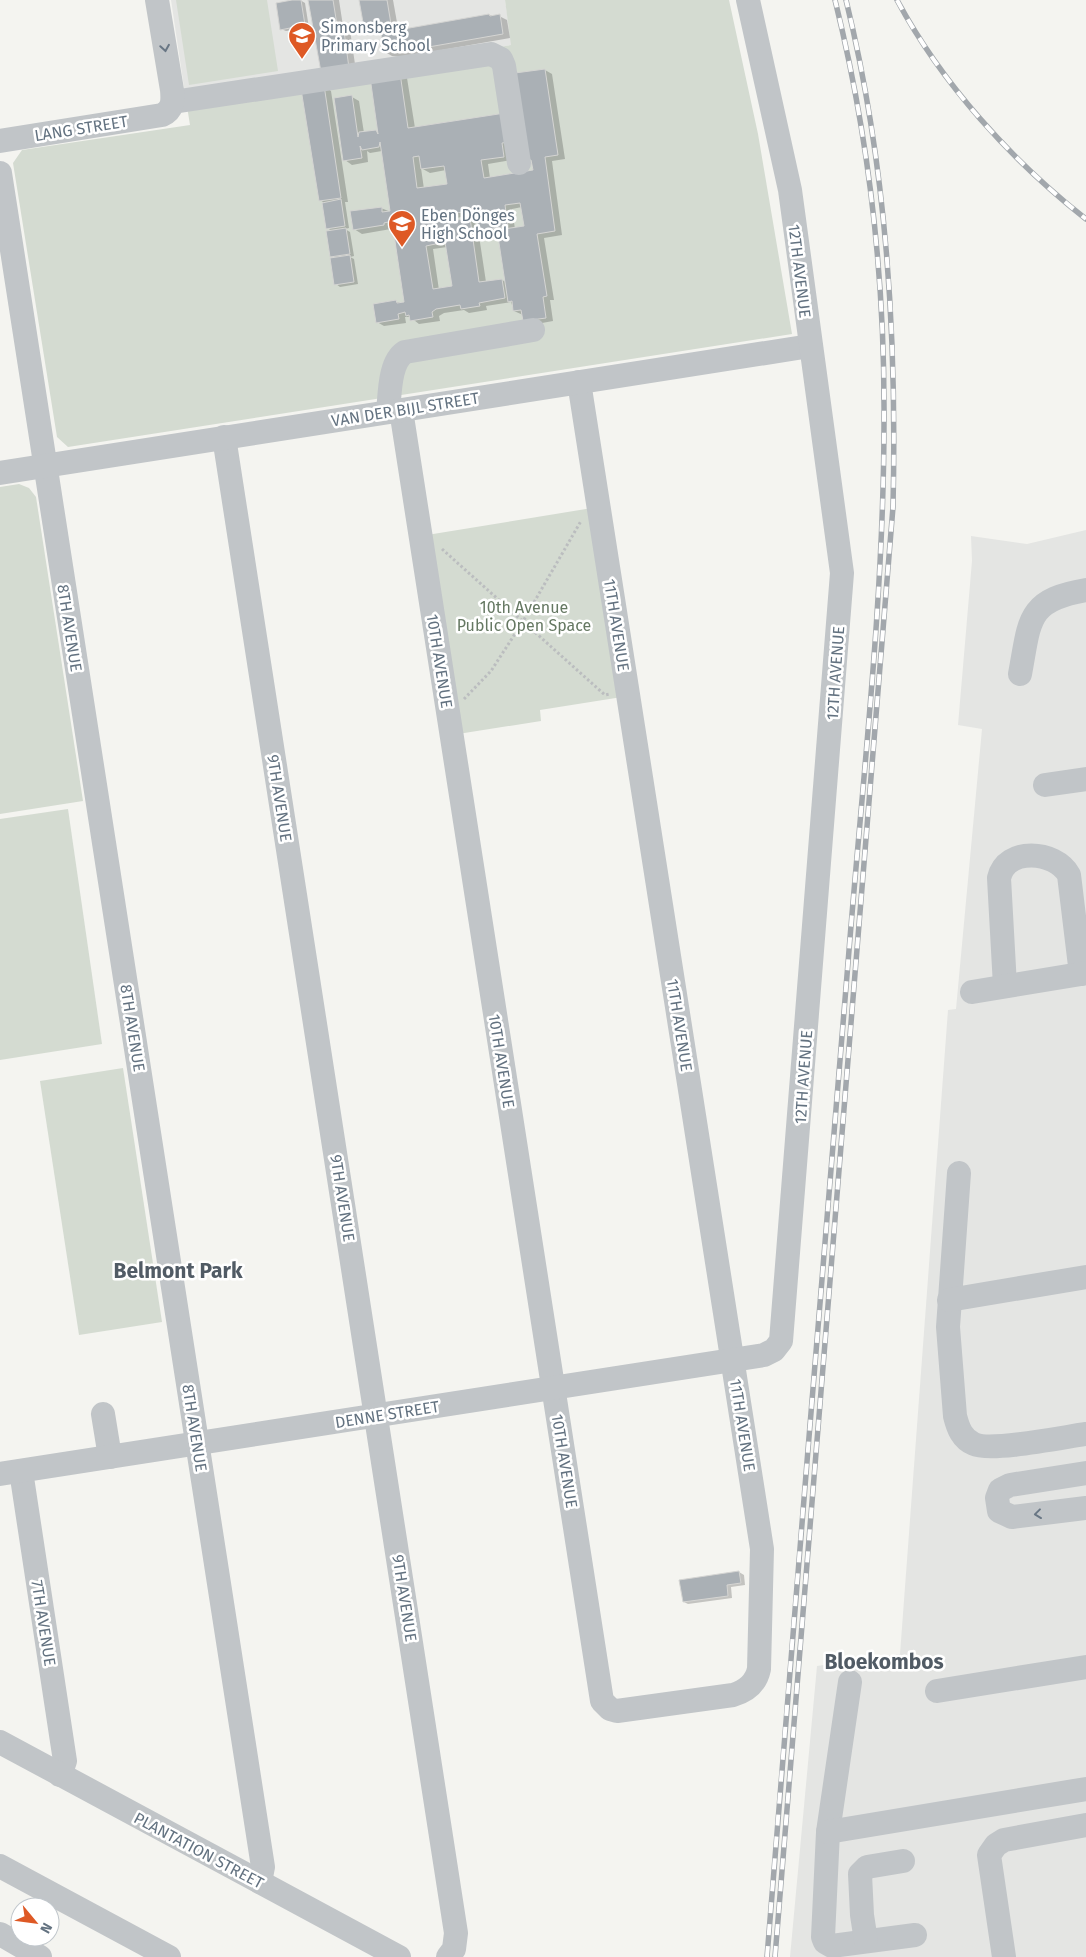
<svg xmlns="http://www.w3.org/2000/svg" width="1086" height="1957" viewBox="0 0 1086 1957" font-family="'Fira Sans',sans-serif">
	<rect width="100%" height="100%" fill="#f4f4f0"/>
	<g fill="#e4e5e3">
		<path d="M171,0h334l7,45 -176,29 -151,20z"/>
		<path d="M1086,530v1427h-296l27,-291 83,-12 48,-644 8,-1 26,-280 -24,-4 14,-164 -1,-25 56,8z"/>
	</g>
	<g fill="#d4dbd1">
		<path d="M176,0h91l11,71 -89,14z"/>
		<path d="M505,0h224l29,134 34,200 -724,113 -11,-10 -44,-274 9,-13 168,-25 -5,-31 151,-20 175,-29z"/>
		<path d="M19,484l10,4 7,9 47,304 -83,13v-327z"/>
		<path d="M592,508l30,189 -82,13 1,11 -83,13 -31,-199z"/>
		<path d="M68,809l34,235 -102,16v-241z"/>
		<path d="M123,1068l39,254 -83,13 -39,-254z"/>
	</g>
	<g fill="#0003" fill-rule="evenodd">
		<path d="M300,0l5,3 4,25 -23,3 -5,-2z"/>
		<path d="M310,0h29l4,26 7,4 6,41 -27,5z"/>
		<path d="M360,0h33l5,28 -26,4 -7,-4z"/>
		<path d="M489,15l10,1 8,4 3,18 -108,19 -10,-1 -7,-4z"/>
		<path d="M545,70l7,4 13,85 -13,2 10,74 -18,3 10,62h-4l3,21 -22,4 -8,-10 -9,-4 -3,-9 -25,4 1,4 -18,3 -5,-3 -20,3 -5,3 1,5 -21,3 -9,-7h-5l1,6 -22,3 -7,-4 19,-20 9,1 -11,-77h-3v3l-29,5 -8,-5 27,-21 10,4 -9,-61 -12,2 -3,-2 1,11 -16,3 -7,-5 7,-63 7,4 5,32 12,-2 3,2 -8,-55h36l8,50 90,-14 6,46 -23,4 2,14 44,-7 -2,-10 -2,-2zM421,168l9,5 16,-3 2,15 -24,4zM522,207l3,20 -10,2 -3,-20zM477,214l2,11 -10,-5 -18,3v-4zM478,229l9,6 11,-2 8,49 -4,-2 -16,2zM447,247l6,40 -14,3 -6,-41z"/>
		<path d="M324,86l7,5 17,111h-3l4,26 -4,1 5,3 4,24 -4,1 4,2 4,25 -18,3 -4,-3v-25l-5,-3 1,-25 -5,-3 -4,-26 -3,-2z"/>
		<path d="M739,1572l5,3 1,10 -14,2 1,11 -44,6 -4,-2z"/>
	</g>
	<g fill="#aab0b5" stroke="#d5d5d3" fill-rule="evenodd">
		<path d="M292,0h9l4,25 -25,5 -4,-27z"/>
		<path d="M308,0h25l4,25 6,-1 6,44 -28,4z"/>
		<path d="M359,0h28l4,24 -27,4z"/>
		<path d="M489,14l1,2 10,-2 3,20 -109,19v-2l-10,2 -3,-20z"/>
		<path d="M545,69l13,86 -13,2 10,74 -18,3 10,62 -4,1 3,21 -23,3 -2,-11 -8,1 -1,-10 -4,1 -11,-72 27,-4 -4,-23 -15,2 3,21 -29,5 -4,-21 -31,5 1,7 25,-4 9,64 23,-3 3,19 -26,5 1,3 -19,3 -1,-4 -24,4 -4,3 1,5 -23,4 -1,-6 -3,1 -1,-4 -7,2 1,5 -23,4 -3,-19 23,-4 1,3 7,-1 -12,-81 -8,2v2l-31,5 -3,-19 32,-4v5l8,-1 -10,-69 -1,5 -17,3 -2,-4 2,12 -19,3 -9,-63 18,-3 6,42 1,-5 17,-2 2,4 -8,-57 30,-4 8,55 97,-15 4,29 -7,1 2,14 -23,3 3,18 49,-8 -2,-10h-3l-13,-87zM419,156l2,13 23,-3 3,18 -30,4 -4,-31zM445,242l7,44 -19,3 -7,-43z"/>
		<path d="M324,85l17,113 -22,3 -18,-112z"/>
		<path d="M341,199l4,27 -19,3 -4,-26z"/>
		<path d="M346,228l4,26 -20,3 -4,-26z"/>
		<path d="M350,255l4,27 -20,3 -4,-27z"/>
		<path d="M739,1571l2,12 -14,2 1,11 -45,6 -4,-22z"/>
	</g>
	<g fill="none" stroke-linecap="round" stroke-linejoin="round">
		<g stroke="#bbbdbf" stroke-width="3" stroke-dasharray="2.5 2.5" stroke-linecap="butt">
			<path d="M442,549l163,146 5,-1"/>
			<path d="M464,699l27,-28 31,-48 59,-102"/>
		</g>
		<g stroke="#c1c5c8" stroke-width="24">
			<path d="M173,102l318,-48 10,5 3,7 15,97"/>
			<path d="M0,141l162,-26c11,-5 11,-14 10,-25l-15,-90"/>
			<path d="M0,173l263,1694 -3,15"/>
			<path d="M401,410l201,1291 8,8 7,2 116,-16c14,-4 23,-12 26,-26l3,-120 -183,-1167"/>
			<path d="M388,412c2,-17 1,-50 17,-60l128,-22"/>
			<path d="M224,437l232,1496 -2,16 -6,8"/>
			<path d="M0,473l810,-127"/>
			<path d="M1020,674c10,-53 6,-74 66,-84"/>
			<path d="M1045,785l41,-6"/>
			<path d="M1005,986l-6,-108c7,-31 56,-28 70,-3l12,99"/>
			<path d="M972,992l114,-19"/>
			<path d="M959,1173l-11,154 7,89c3,12 7,23 19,28 17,8 90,-7 112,-10"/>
			<path d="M949,1300l137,-23"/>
			<path d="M103,1414l7,43"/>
			<path d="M21,1471l44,290 -5,14"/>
			<path d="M1086,1473l-76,12 -10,5 -3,8 2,13 13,6 74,-9"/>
			<path d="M0,1474l764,-119 10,-5 7,-9 61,-768 -52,-383 -42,-190"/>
			<path d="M850,1682l-22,150 -5,105 2,5 7,4 83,-11"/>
			<path d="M937,1691l149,-24"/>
			<path d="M0,1742l399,215"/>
			<path d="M828,1832l258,-43"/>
			<path d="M0,1866l169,91"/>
			<path d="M0,1934l40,23"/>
			<path d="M866,1941l-4,-26 -2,-41 7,-7 36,-6"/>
			<path d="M1004,1957l-15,-102 7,-10 8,-5 82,-15"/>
		</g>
		<defs>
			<g id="rail">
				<path d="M897,0c45,84 114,160 189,219"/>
				<path d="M767,1957c26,-331 54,-663 81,-994 14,-180 36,-361 36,-542 1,-141 -15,-284 -49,-421"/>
				<path d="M775,1957l118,-1450c4,-170 -6,-340 -47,-507"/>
			</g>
		</defs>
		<use href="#rail" stroke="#a2a7ac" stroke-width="5.5"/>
		<use href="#rail" stroke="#fff" stroke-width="4" stroke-dasharray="11" stroke-linecap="butt"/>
	</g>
	<defs><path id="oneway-chevron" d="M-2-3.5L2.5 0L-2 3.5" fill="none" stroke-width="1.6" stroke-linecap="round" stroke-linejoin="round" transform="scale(1.25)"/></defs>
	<g stroke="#687684">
		<use href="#oneway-chevron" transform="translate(165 48) rotate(81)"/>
		<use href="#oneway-chevron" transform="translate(1038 1514) rotate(173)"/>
	</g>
	<defs>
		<symbol id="school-pin" viewBox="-11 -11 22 30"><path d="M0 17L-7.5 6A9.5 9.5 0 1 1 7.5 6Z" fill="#de5925" stroke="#fff"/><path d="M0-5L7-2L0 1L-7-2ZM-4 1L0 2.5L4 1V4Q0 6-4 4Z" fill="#fff"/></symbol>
	</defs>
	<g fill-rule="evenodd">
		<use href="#school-pin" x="286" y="20" width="32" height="43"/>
		<use href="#school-pin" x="386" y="208" width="32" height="43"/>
	</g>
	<g text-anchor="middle" stroke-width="5" stroke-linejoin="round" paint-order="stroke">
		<g font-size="16" fill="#637280" stroke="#fff" text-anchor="start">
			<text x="321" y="33">Simonsberg<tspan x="321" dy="18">Primary School</tspan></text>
			<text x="421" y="221">Eben Dönges<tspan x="421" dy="18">High School</tspan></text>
		</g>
		<g font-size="16" fill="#637280" stroke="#fff">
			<text transform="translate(81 128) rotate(-9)" y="6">LANG STREET</text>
			<text transform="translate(800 271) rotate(83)" y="6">12TH AVENUE</text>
			<text transform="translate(405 409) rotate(-9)" y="6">VAN DER BIJL STREET</text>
			<text transform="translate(617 625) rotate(81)" y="6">11TH AVENUE</text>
			<text transform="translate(70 628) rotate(81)" y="6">8TH AVENUE</text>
			<text transform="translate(440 661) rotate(81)" y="6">10TH AVENUE</text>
			<text transform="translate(835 673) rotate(-86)" y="6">12TH AVENUE</text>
			<text transform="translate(280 798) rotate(81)" y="6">9TH AVENUE</text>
			<text transform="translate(680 1025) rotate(81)" y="6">11TH AVENUE</text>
			<text transform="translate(133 1028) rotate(81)" y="6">8TH AVENUE</text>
			<text transform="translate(502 1061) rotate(81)" y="6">10TH AVENUE</text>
			<text transform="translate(803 1077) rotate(-86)" y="6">12TH AVENUE</text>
			<text transform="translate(343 1198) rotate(81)" y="6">9TH AVENUE</text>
			<text transform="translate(387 1414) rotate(-9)" y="6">DENNE STREET</text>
			<text transform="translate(743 1425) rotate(81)" y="6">11TH AVENUE</text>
			<text transform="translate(195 1428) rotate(81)" y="6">8TH AVENUE</text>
			<text transform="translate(565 1461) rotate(81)" y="6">10TH AVENUE</text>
			<text transform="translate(405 1598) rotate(81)" y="6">9TH AVENUE</text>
			<text transform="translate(44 1623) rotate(81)" y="6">7TH AVENUE</text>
			<text transform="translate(199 1850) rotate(28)" y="6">PLANTATION STREET</text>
		</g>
		<g font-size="16" fill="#657862" stroke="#fff">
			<text x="524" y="613">10th Avenue<tspan x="524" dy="18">Public Open Space</tspan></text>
		</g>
		<g font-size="21" font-weight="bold" fill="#515b65" stroke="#fff">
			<text x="178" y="1278">Belmont Park</text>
			<text x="884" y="1669">Bloekombos</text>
		</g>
	</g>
	<g transform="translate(35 1922) rotate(119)"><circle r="24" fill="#ffffff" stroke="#c1c7cc"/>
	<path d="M0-4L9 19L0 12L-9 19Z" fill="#de5925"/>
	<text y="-8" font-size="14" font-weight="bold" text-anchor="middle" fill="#637280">N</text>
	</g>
</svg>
